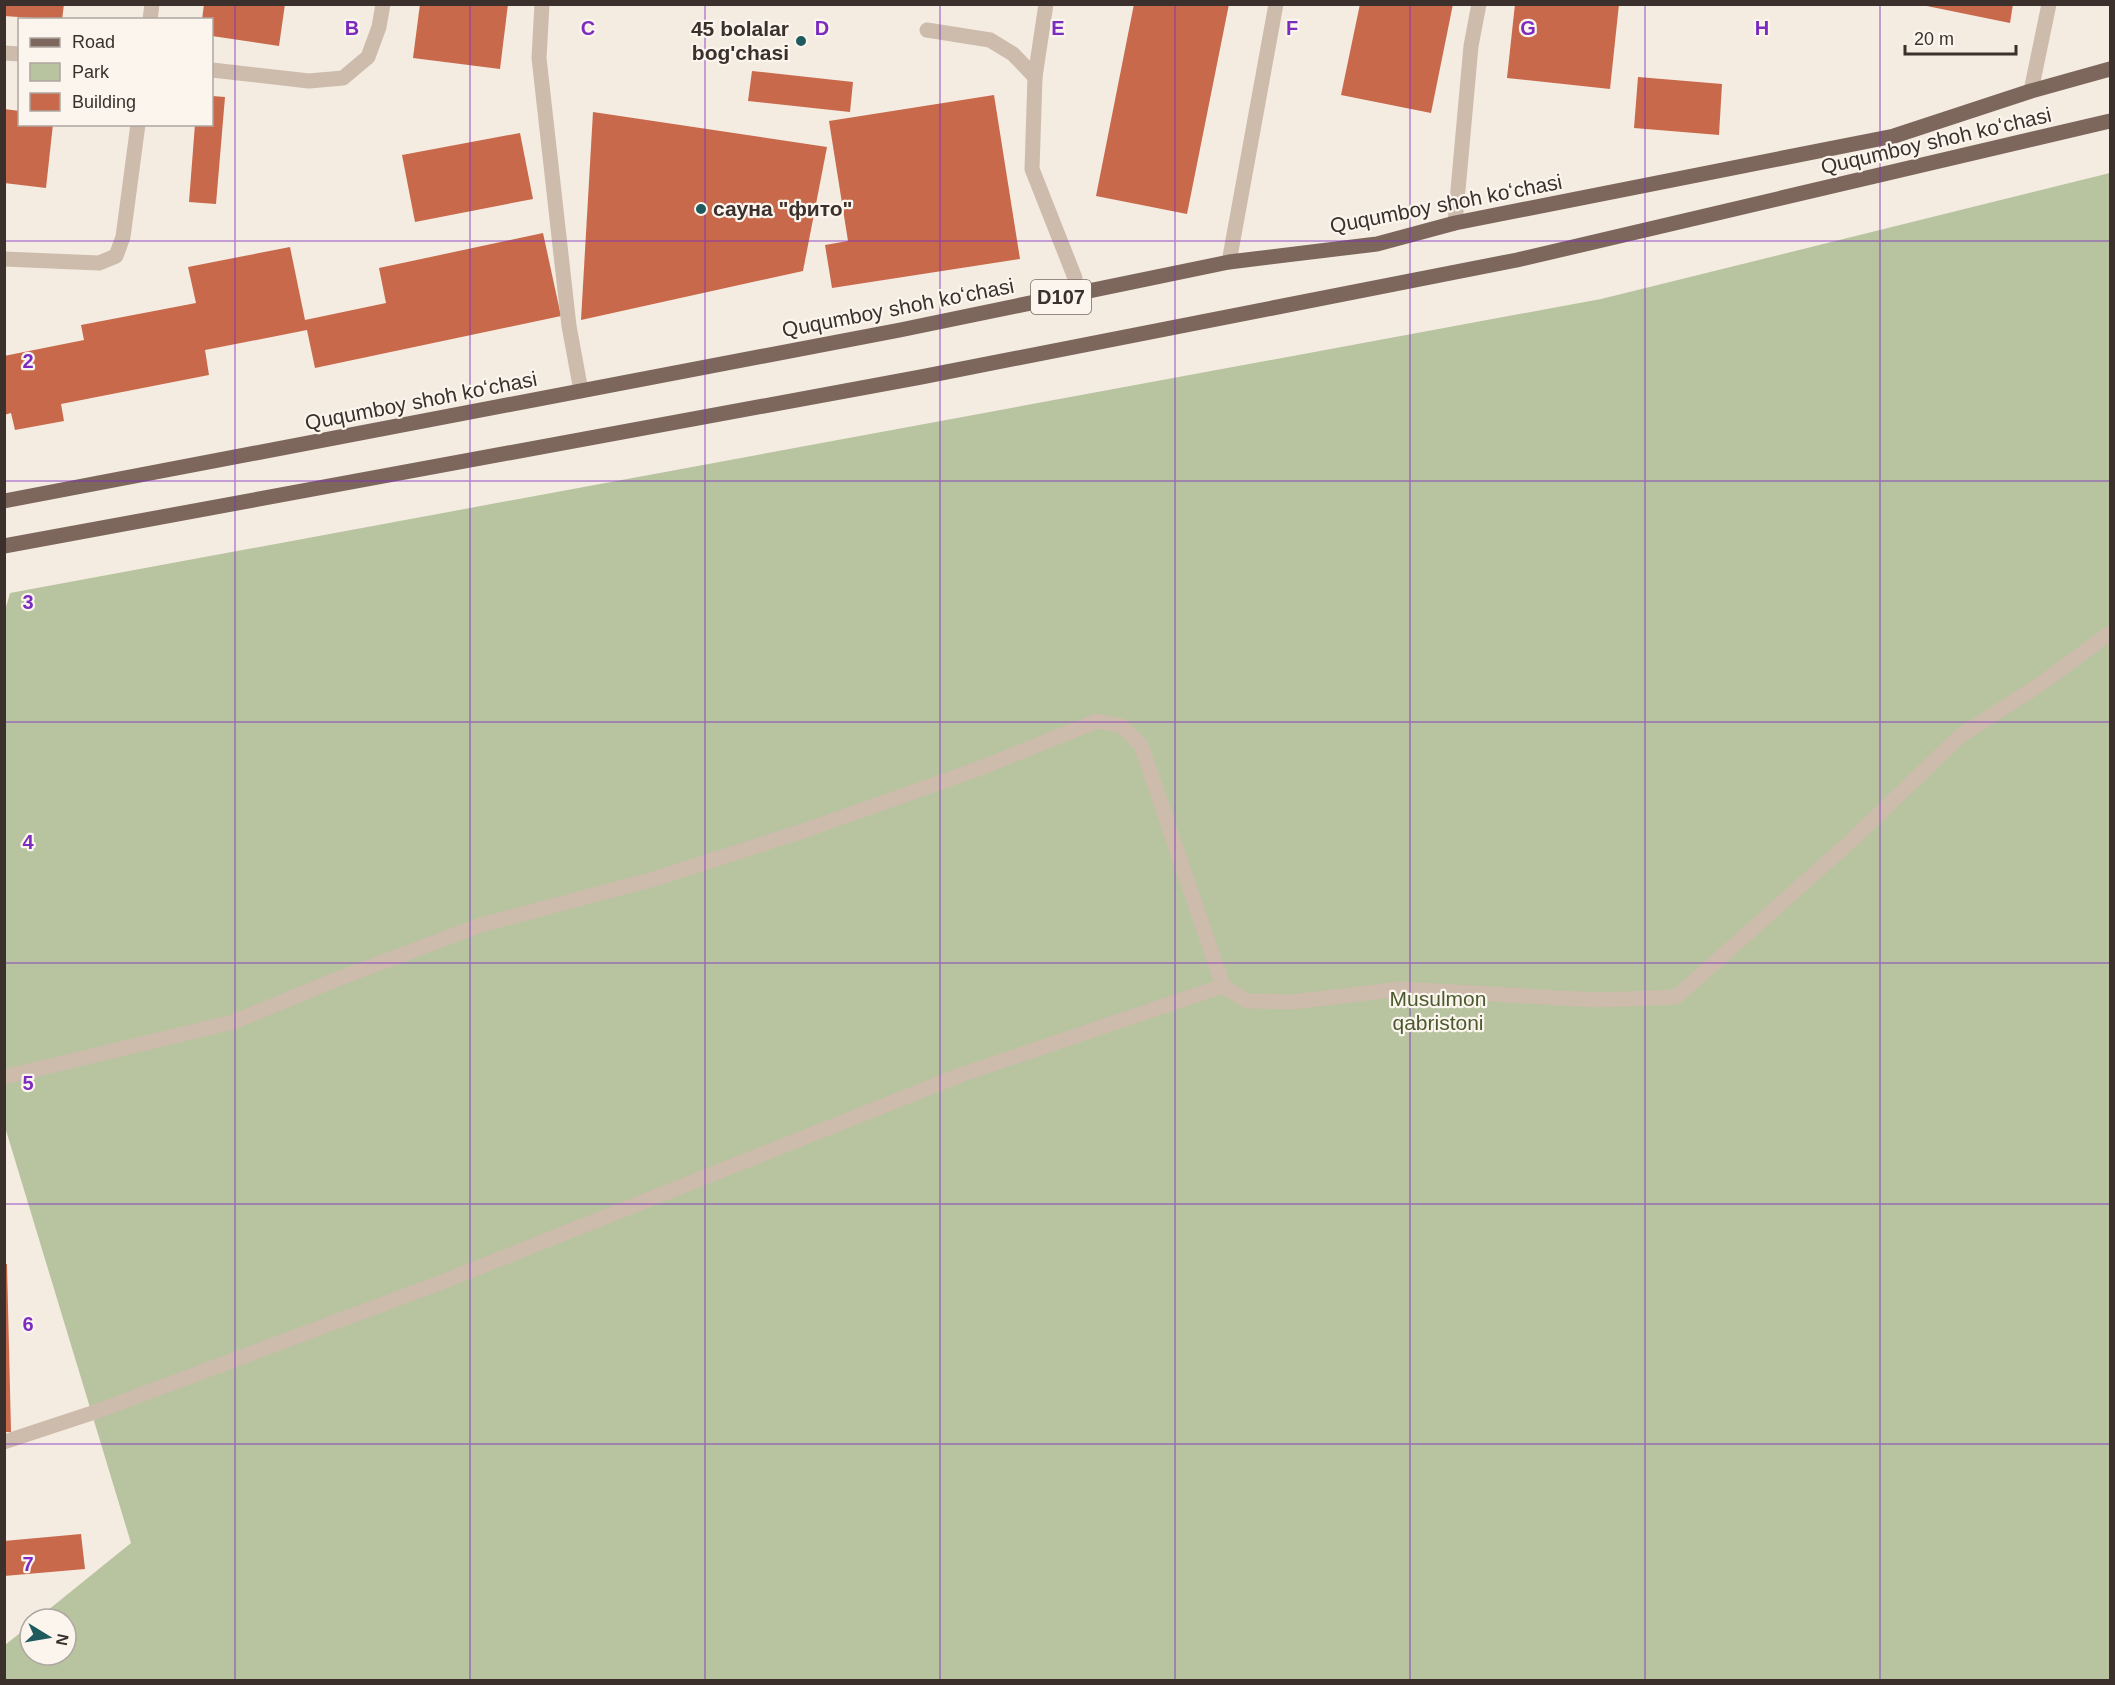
<svg xmlns="http://www.w3.org/2000/svg" width="2115" height="1685" viewBox="0 0 2115 1685" font-family="Helvetica,sans-serif">
	<rect width="100%" height="100%" fill="#f4ebe1"/>
	<path fill="#b8c4a0" d="M2110,173v1507h-2105v-35l25,-20v30h36v-36h-29l94,-76 -126,-416 -1,-513 6,-21 1591,-294z"/>
	<g fill="#c8694b">
		<path d="M4,4h60l-2,16 -58,-4z"/>
		<path d="M204,4h81l-6,42 -67,-10v-16h-10z"/>
		<path d="M420,4h88l-8,65 -87,-11z"/>
		<path d="M1134,4h95l-42,210 -91,-18z"/>
		<path d="M1360,4h93l-22,109 -90,-18z"/>
		<path d="M1515,4h104l-9,85 -103,-11z"/>
		<path d="M1917,4h96l-3,19z"/>
		<path d="M752,71l101,11 -3,30 -102,-11z"/>
		<path d="M1638,77l84,7 -3,51 -85,-7z"/>
		<path d="M994,95l26,164 -188,29 -7,-43 23,-4 -19,-120z"/>
		<path d="M212,96l13,1 -9,107 -27,-2 6,-78h17z"/>
		<path d="M4,109l16,2v13h33l-7,64 -42,-5z"/>
		<path d="M593,112l234,35 -24,124 -222,49z"/>
		<path d="M520,133l13,66 -118,23 -13,-67z"/>
		<path d="M543,233l18,83 -246,52 -8,-38 -102,20 4,25 -148,29 3,17 -49,9 -4,-17 -7,2v-59l80,-16 -3,-15 115,-22 -8,-36 102,-20 15,73 81,-17 -7,-35z"/>
		<path d="M5,1264h2l4,168h-6z"/>
		<path d="M81,1534l4,35 -81,7v-35z"/>
	</g>
	<g fill="none" stroke-linecap="round" stroke-linejoin="round">
		<g stroke="#cdbbac" stroke-width="15">
			<path d="M542,4l-3,54 30,268 12,65"/>
			<path d="M1046,4l-11,73 -3,92 43,109"/>
			<path d="M150,20l2,-16"/>
			<path d="M927,30l63,10 23,14 22,23"/>
			<path d="M4,53l16,1"/>
			<path d="M212,70l97,11 34,-3 25,-21 11,-30 4,-23"/>
			<path d="M2031,91l18,-87"/>
			<path d="M1455,223l16,-177 8,-42"/>
			<path d="M4,259l95,4 17,-7 7,-19 15,-113"/>
			<path d="M1229,262l47,-258"/>
			<path d="M4,1077l229,-55 107,-44 141,-53 173,-46 152,-49 172,-61 119,-48 25,5 19,19 82,241 24,15 45,1 109,-13 196,11 79,-3 176,-157 108,-104 79,-51 71,-52"/>
			<path d="M4,1442l88,-29 350,-131 521,-208 260,-88"/>
		</g>
		<g stroke="#7d675c" stroke-width="15">
			<path d="M4,501l896,-171 329,-68 148,-18 78,-21 439,-87 137,-45 79,-22"/>
			<path d="M4,546l917,-169 596,-117 593,-139"/>
		</g>
	</g>
	<path fill="none" stroke="#7b2cbf" stroke-width="1.5" stroke-opacity="0.55" d="M235,4v1676M470,4v1676M705,4v1676M940,4v1676M1175,4v1676M1410,4v1676M1645,4v1676M1880,4v1676M4,241h2106M4,481h2106M4,722h2106M4,963h2106M4,1204h2106M4,1444h2106"/>
	<g fill="#1f5a5e" stroke="#fbf5ee" stroke-width="2">
		<circle cx="801" cy="41" r="6"/>
		<circle cx="701" cy="209" r="6"/>
	</g>
	<g text-anchor="middle" stroke-width="4.5" stroke-linejoin="round" paint-order="stroke">
		<rect fill="#fbf5ee" stroke="#756b66" stroke-width="1.5" x="1031" y="280" width="60" height="34" rx="4.5"/>
		<g font-size="20" font-weight="bold" fill="#3b302b">
			<text x="1061" y="304">D107</text>
		</g>
		<g font-size="21" font-weight="bold" fill="#3b302b" stroke="#fbf5ee" text-anchor="end">
			<text x="789" y="36">45 bolalar<tspan x="789" dy="24">bog'chasi</tspan></text>
			<text x="713" y="216" text-anchor="start">сауна "фито"</text>
		</g>
		<g font-size="21" fill="#3b302b" stroke="#fbf5ee">
			<text transform="translate(1936 141) rotate(-13)" y="7">Ququmboy shoh koʻchasi</text>
			<text transform="translate(1446 204) rotate(-11)" y="7">Ququmboy shoh koʻchasi</text>
			<text transform="translate(898 308) rotate(-11)" y="7">Ququmboy shoh koʻchasi</text>
			<text transform="translate(421 401) rotate(-11)" y="7">Ququmboy shoh koʻchasi</text>
		</g>
		<g font-size="21" fill="#4a5a2e" stroke="#fbf5ee">
			<text x="1438" y="1006">Musulmon<tspan x="1438" dy="24">qabristoni</tspan></text>
		</g>
	</g>
	<g font-size="20" text-anchor="middle" font-weight="bold" fill="#7b2cbf" stroke="#fbf5ee" stroke-width="4.5" stroke-linejoin="round" paint-order="stroke">
		<text x="352" y="35">B</text>
		<text x="588" y="35">C</text>
		<text x="822" y="35">D</text>
		<text x="1058" y="35">E</text>
		<text x="1292" y="35">F</text>
		<text x="1528" y="35">G</text>
		<text x="1762" y="35">H</text>
		<text x="28" y="368">2</text>
		<text x="28" y="609">3</text>
		<text x="28" y="849">4</text>
		<text x="28" y="1090">5</text>
		<text x="28" y="1331">6</text>
		<text x="28" y="1571">7</text>
	</g>
	<rect width="2115" height="1685" fill="none" stroke="#3b302b" stroke-width="12"/>
	<rect x="18" y="18" width="195" height="108" fill="#fbf5ee" stroke="#aea6a0" stroke-width="1.5"/>
	<rect x="30" y="38" width="30" height="9" fill="#7d675c" stroke="#aea6a0" stroke-width="1.5"/>
	<text x="72" y="48" font-size="18" fill="#3b302b">Road</text>
	<rect x="30" y="63" width="30" height="18" fill="#b8c4a0" stroke="#aea6a0" stroke-width="1.5"/>
	<text x="72" y="78" font-size="18" fill="#3b302b">Park</text>
	<rect x="30" y="93" width="30" height="18" fill="#c8694b" stroke="#aea6a0" stroke-width="1.5"/>
	<text x="72" y="108" font-size="18" fill="#3b302b">Building</text>
	<g transform="translate(48 1637) rotate(101)"><circle r="28" fill="#fbf5ee" stroke="#aea6a0" stroke-width="1.5"/>
	<path d="M0-4.5L10 22L0 15L-10 22Z" fill="#1f5a5e"/>
	<text y="-9" font-size="16" font-weight="bold" text-anchor="middle" fill="#3b302b">N</text>
	</g>
	<path d="M1905 45v9h111v-9" fill="none" stroke="#3b302b" stroke-width="3"/>
	<text x="1914" y="45" font-size="18" fill="#3b302b" stroke="#fbf5ee" stroke-width="4.5" paint-order="stroke">20 m</text>
</svg>
